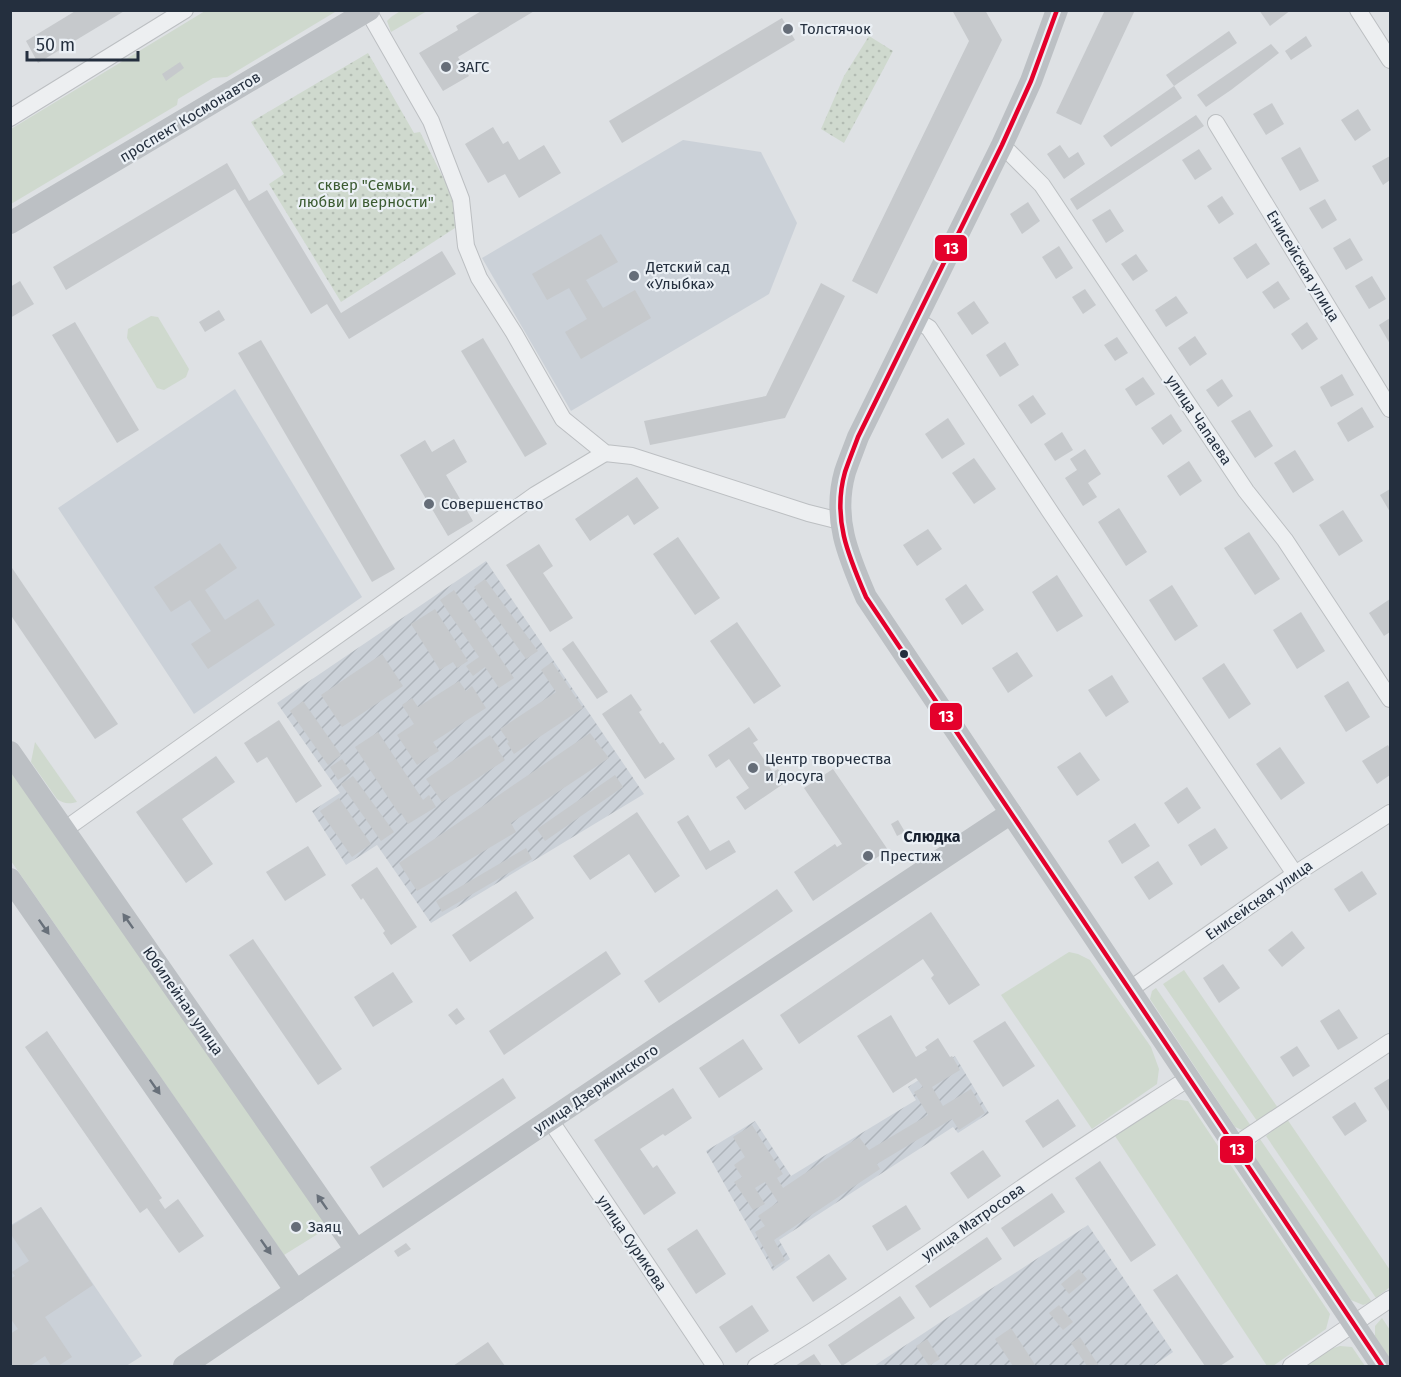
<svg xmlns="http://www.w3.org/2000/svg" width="1401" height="1377" viewBox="0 0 1401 1377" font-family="'Fira Sans',sans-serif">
	<defs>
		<pattern id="industrial-furrows" width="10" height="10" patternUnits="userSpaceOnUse" patternTransform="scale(1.5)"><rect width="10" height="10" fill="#cbd1d8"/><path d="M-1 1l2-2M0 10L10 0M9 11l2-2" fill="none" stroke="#aeb4ba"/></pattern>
		<pattern id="park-dots" width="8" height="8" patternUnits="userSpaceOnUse" patternTransform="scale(1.5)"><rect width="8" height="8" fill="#cfd9ce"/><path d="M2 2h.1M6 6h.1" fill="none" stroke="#b2bbb2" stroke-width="1.8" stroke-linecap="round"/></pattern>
	</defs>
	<rect width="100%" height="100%" fill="#dee1e4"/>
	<g fill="#cbd1d8">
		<path d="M683,140l78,12 36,71 -28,71 -198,117 -89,-153z"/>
		<path d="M235,389l127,208 -168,117 -136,-206z"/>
		<path d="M41,1207l101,149 -16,10h-115v-141z"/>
	</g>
	<g fill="url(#industrial-furrows)">
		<path d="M486,561l158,233 -213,129 -54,-78 -31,20 -34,-54 28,-18 -63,-90z"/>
		<path d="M955,1056l34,57 -31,20 -5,-6 -174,113 11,19 -17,12 -67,-120 49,-30 36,55 125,-76 -8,-13z"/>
		<path d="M1088,1225l85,127 -20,14h-279z"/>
	</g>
	<g fill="#cfd9ce">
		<path d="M402,10h25v1l-36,21 -4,-11 4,-4z"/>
		<path d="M205,11h130v1l-108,65 -14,1 -35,21 -1,6 -166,99v-75z"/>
		<path d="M151,316l7,1 31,52 -3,8 -22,13 -7,-2 -30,-50 1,-9z"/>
		<path d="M35,742l42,60c-8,2 -13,2 -20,-3l-26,-37z"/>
		<path d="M10,769l319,458 -45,28 -273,-394z"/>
		<path d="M1069,952l9,2 12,6 61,87 8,22 -2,15 -65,45 -91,-134z"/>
		<path d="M1184,970l94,138 -21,13 -94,-137z"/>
		<path d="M1156,988l95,138 -9,4 -7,-3 -85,-128 2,-8z"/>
		<path d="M1174,1099l14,2 142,213 -4,15 -53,37h-6l-152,-230 47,-32z"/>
		<path d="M1287,1119l103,151v17l-14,11 -110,-162z"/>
		<path d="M1260,1139l112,163 -9,3 -12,-5 -98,-144 2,-11z"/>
		<path d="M1382,1318l8,12v29l-15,-23v-10z"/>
		<path d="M1340,1346l12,1 13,19h-62l24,-16z"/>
	</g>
	<g fill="url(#park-dots)">
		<path d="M869,36l24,15 -49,92 -23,-14 23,-53z"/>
		<path d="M368,53l46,80 6,-1 34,67 1,29 -114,74 -72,-118 15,-10 -33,-52z"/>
	</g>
	<g fill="#c6c9cc">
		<path d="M77,10h49l-88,53 -12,-22z"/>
		<path d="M483,10h53l-78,47 11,19 -26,15 -24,-38 39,-23 -2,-4z"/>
		<path d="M952,10h33l17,30 -125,254 -25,-13 117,-240z"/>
		<path d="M1105,10h30l-54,115 -25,-12z"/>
		<path d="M1259,10h32l-21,16z"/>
		<path d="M782,18l13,22 -173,103 -13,-22z"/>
		<path d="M1229,31l8,12 -63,43 -8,-11z"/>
		<path d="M1306,36l6,10 -21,14 -6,-9z"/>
		<path d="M1271,44l8,9 -48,37 -25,17 -9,-12z"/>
		<path d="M180,62l4,6 -18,13 -4,-7z"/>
		<path d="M1174,86l8,12 -71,49 -8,-11z"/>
		<path d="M1272,103l12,21 -18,11 -13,-21z"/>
		<path d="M1358,109l13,21 -16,11 -14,-21z"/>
		<path d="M1196,115l8,11 -127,84 -7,-11z"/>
		<path d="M493,127l10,17 5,-3 11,19 25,-15 17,28 -42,25 -14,-24 -17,9 -23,-39z"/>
		<path d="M1060,145l9,13 9,-6 7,12 -21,15 -17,-25z"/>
		<path d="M1300,147l19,34 -19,10 -19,-33z"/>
		<path d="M1199,149l13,20 -17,11 -13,-20z"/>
		<path d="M1390,156v24l-7,5 -11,-19z"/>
		<path d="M227,163l22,38 18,-11 74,123 101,-62 14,23 -107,65 -22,-35 -16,10 -76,-125 -169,101 -13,-23z"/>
		<path d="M1222,196l12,18 -15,10 -12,-18z"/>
		<path d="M1325,199l12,21 -15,9 -13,-21z"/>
		<path d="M1028,202l12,19 -18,13 -12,-20z"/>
		<path d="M1110,209l14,22 -18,12 -14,-23z"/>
		<path d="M601,234l17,28 -32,18 17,28 32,-18 16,28 -70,41 -16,-27 22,-13 -18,-31 -22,12 -15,-26z"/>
		<path d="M1350,238l13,22 -17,10 -13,-22z"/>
		<path d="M1256,243l14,21 -23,15 -14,-21z"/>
		<path d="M1059,246l14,22 -17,11 -14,-22z"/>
		<path d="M1136,254l12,17 -15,10 -12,-17z"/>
		<path d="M1372,276l14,23 -17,10 -14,-23z"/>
		<path d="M20,281l14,23 -24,14v-31z"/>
		<path d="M1278,281l12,18 -16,10 -12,-17z"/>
		<path d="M821,283l24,13 -60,122 -135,27 -6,-24 122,-25z"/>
		<path d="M1085,289l11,16 -13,9 -11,-17z"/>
		<path d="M1176,296l12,17 -22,14 -11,-17z"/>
		<path d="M974,301l15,22 -17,12 -15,-22z"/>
		<path d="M219,310l6,10 -20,12 -6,-10z"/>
		<path d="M1390,318v26l-11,-19z"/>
		<path d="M75,322l64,108 -22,13 -65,-108z"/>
		<path d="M1307,322l11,17 -16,11 -11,-16z"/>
		<path d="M1195,336l12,18 -17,12 -12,-18z"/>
		<path d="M1117,337l11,16 -13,8 -11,-16z"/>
		<path d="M483,338l64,106 -22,13 -64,-106z"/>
		<path d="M261,340l134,229 -23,13 -134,-229z"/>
		<path d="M1005,342l14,23 -19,12 -14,-22z"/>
		<path d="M1342,374l12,21 -23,12 -11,-20z"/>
		<path d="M1143,377l12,17 -19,12 -11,-17z"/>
		<path d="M1222,379l11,17 -15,11 -12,-17z"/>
		<path d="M1033,395l13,19 -15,10 -13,-19z"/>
		<path d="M1362,407l12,20 -26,15 -11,-19z"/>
		<path d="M1250,410l23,36 -18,12 -24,-37z"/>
		<path d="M1171,414l11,17 -19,14 -12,-17z"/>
		<path d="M948,418l17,26 -23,15 -17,-25z"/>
		<path d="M1062,432l11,18 -18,11 -11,-17z"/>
		<path d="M454,439l13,23 -21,13 27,46 -25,15 -48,-81 25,-15 7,12z"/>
		<path d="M1085,449l16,25 -13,9 9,14 -14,9 -18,-28 12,-8 -7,-11z"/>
		<path d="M1295,450l19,30 -21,13 -19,-30z"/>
		<path d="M974,458l22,31 -22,15 -22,-31z"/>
		<path d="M1189,461l13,20 -22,15 -13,-20z"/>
		<path d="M637,477l22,31 -25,17 -6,-10 -38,26 -15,-22z"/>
		<path d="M1390,489v23l-10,-17z"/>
		<path d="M1119,508l28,44 -21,14 -28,-44z"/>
		<path d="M1343,510l20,31 -24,15 -20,-31z"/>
		<path d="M928,529l14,20 -25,17 -14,-21z"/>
		<path d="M1249,532l31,47 -25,16 -31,-47z"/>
		<path d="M678,537l42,61 -25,17 -42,-61z"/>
		<path d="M220,543l17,25 -32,22 20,30 33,-21 17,26 -67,44 -17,-25 20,-13 -21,-31 -19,12 -17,-25z"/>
		<path d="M539,544l14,22 -10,7 30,45 -23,14 -44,-67z"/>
		<path d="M10,565l108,159 -23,15 -85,-125z"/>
		<path d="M1057,575l26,41 -26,16 -25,-40z"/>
		<path d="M485,579l53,72 -12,8 -52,-72z"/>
		<path d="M966,584l18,26 -22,15 -17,-26z"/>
		<path d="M1172,585l26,41 -23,15 -26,-41z"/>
		<path d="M454,590l60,88 -15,10 -14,-21 -12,9 -7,-10 13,-9 -39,-57z"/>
		<path d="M1390,599v33l-6,4 -15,-23z"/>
		<path d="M435,609l33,52 -11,7 -4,-6 -13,8 -29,-46z"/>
		<path d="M1301,612l24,39 -28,18 -24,-39z"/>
		<path d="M737,622l44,64 -27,18 -44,-63z"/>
		<path d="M573,641l35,51 -11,7 -35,-50z"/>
		<path d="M1017,652l16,24 -25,17 -16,-25z"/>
		<path d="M382,654l21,32 -61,41 -21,-32z"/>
		<path d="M552,662l31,46 -69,46 -7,-11 2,-1 -9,-13 56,-37 -15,-22z"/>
		<path d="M1224,663l27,41 -22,15 -27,-41z"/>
		<path d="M1112,675l17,27 -23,15 -18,-27z"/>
		<path d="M459,681l7,10 6,-5 14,22 -53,34 6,9 -22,14 -20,-30 17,-11 -12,-19 10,-7 6,9z"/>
		<path d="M1348,681l22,36 -24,15 -22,-36z"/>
		<path d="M631,694l11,16 -3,2 21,32 3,-2 12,17 -30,20 -43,-65z"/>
		<path d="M303,701l38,54 -13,10 -38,-54z"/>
		<path d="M279,720l43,66 -26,17 -29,-46 -10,6 -13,-20z"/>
		<path d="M749,727l9,13 -5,3 10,15 10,14 5,-3 8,13 -41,28 -9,-13 13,-9 -20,-29 -13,9 -8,-13z"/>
		<path d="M378,732l45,68 6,-5 7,12 -28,17 -7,-11 -2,1 -44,-67z"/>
		<path d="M590,733l19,25 -98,65 5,9 -99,59 -18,-28z"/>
		<path d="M490,735l10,14 -2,1 7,10 -63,42 -16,-23z"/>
		<path d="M1388,745l2,4v26l-13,9 -15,-23z"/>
		<path d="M1280,747l25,36 -24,17 -25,-36z"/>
		<path d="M1080,752l20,28 -23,16 -20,-29z"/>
		<path d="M216,756l19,26 -53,37 31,45 -27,19 -50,-71z"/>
		<path d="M342,759l9,13 -13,8 -8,-13z"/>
		<path d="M833,769l55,81 -75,51 -19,-29 41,-28 2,3 5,-3 -38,-56z"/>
		<path d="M615,775l8,12 -78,54 -8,-12z"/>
		<path d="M353,776l41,56 -13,9 -40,-57z"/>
		<path d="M1187,787l14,21 -23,16 -14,-21z"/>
		<path d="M339,798l32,46 -19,13 -32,-46z"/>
		<path d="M637,812l43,64 -25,17 -26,-39 -39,26 -17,-24z"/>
		<path d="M688,815l22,36 19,-11 7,12 -30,18 -29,-48z"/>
		<path d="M898,820l7,12 -8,4 -6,-12z"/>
		<path d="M1135,823l15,23 -28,18 -14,-23z"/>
		<path d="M1215,828l13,20 -27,18 -13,-21z"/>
		<path d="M308,846l18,29 -41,26 -19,-29z"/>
		<path d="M526,848l6,11 -90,53 -6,-11z"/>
		<path d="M1158,861l15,23 -24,16 -15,-23z"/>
		<path d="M377,867l40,60 -26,18 -8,-12 2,-2 -22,-33 -2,2 -10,-15z"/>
		<path d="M1362,871l15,23 -28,18 -15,-23z"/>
		<path d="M777,889l16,22 -134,92 -15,-22z"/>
		<path d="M516,891l18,27 -64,44 -18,-27z"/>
		<path d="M931,912l49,73 -31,20 -18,-27 3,-3 -11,-16 -124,85 -19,-29z"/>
		<path d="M1292,931l13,17 -23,19 -14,-17z"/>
		<path d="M253,939l89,130 -24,16 -89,-130z"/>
		<path d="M606,951l15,23 -117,81 -15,-24z"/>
		<path d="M1223,964l17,24 -21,15 -16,-25z"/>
		<path d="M393,972l20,30 -40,25 -19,-30z"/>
		<path d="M457,1008l8,11 -9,6 -8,-10z"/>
		<path d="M1339,1009l19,29 -20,12 -18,-29z"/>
		<path d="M891,1015l25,42 11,-7 -2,-3 13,-9 12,19 2,-1 8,14 -28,17 11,19 28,-17 14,24 -26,17 -7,-11 -75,45 3,5 -106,71 11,20 -11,7 -19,-35 10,-6 -7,-10 20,-14 -13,-20 -10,6 10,16 -12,6 -19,-28 8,-5 -8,-12 11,-8 -12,-20 19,-12 31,49 -6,4 6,10 76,-51 10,13 59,-35 -14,-23 9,-5 -7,-9 -23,15 -36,-57z"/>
		<path d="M1005,1021l30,45 -32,21 -30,-46z"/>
		<path d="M47,1031l115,167 -3,2 6,9 13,-10 26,37 -25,17 -32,-45 -7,5 -115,-166z"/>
		<path d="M743,1039l20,30 -44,29 -20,-30z"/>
		<path d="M1297,1046l13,20 -17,11 -13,-20z"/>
		<path d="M503,1078l13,20 -133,90 -13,-21z"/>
		<path d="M1390,1078v35l-16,-25z"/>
		<path d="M673,1088l19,30 -27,18 -2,-2 -23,15 13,19 4,-3 19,28 -32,22 -50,-75z"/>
		<path d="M1058,1099l18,27 -33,22 -18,-27z"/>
		<path d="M1355,1102l12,19 -22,15 -13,-19z"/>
		<path d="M983,1150l18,26 -33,23 -18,-26z"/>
		<path d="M1100,1161l56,84 -25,17 -56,-84z"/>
		<path d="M1052,1193l13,19 -51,35 -13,-19z"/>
		<path d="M906,1205l15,24 -34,22 -15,-25z"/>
		<path d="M41,1207l52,78 -48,32 27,40 -14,9h-7l-6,-10 -15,10h-20v-32l8,-5 -8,-11v-39l5,-3 -3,-4 17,-11 -19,-28v-6z"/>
		<path d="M697,1229l29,45 -30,20 -29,-45z"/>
		<path d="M987,1237l15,22 -72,49 -15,-22z"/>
		<path d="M406,1243l5,6 -13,8 -4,-6z"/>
		<path d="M829,1254l18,25 -34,23 -17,-25z"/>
		<path d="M1079,1269l8,10 -18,15 -8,-10z"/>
		<path d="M1177,1274l57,83 -14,9h-15l-52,-76z"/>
		<path d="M900,1296l15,22 -73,48 -14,-21z"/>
		<path d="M752,1305l17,26 -33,22 -17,-26z"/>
		<path d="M1059,1305l14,17 -10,8 -14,-17z"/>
		<path d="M1011,1328l25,38h-23l-18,-27z"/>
		<path d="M1080,1337l19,29h-12l-16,-23z"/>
		<path d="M927,1339l13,20 -11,7 -13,-20z"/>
		<path d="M488,1342l17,24h-52z"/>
		<path d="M814,1354l8,12h-27z"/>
	</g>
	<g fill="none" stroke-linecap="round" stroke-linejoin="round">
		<defs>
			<g id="street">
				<path d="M1358,10l32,50"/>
				<path d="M368,11l63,110 30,78 5,47 13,32 35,55 49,86 42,34 27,3 176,57 32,8"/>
				<path d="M10,118l175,-108"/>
				<path d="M1216,123l174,286"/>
				<path d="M1002,145l40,40 204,306 39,49 105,159"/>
				<path d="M916,320l13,8 120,182 246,364"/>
				<path d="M64,830l471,-335 70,-42"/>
				<path d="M1129,990l166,-116 95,-61"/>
				<path d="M550,1120l165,246"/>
				<path d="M1234,1146l156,-104"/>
				<path d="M756,1366c94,-56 183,-121 273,-183 52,-36 106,-70 160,-105"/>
				<path d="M1291,1366l99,-67"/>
			</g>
		</defs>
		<use href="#street" stroke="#bcbfc2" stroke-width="18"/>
		<use href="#street" stroke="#edeff1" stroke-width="16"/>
		<g stroke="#bcc0c4" stroke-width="22">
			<path d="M1057,10l-26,71 -29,64 -144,292c-4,11 -9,23 -13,35 -13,46 3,83 21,125l516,769"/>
			<path d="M10,223l359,-213"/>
			<path d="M10,752l346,498"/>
			<path d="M10,879l286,412"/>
			<path d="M184,1366l489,-329 338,-224"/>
		</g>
		<defs>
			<path id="bus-1" d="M1057,10l-26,71 -29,64 -144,292c-4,11 -9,23 -13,35 -13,46 3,83 21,125l516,769"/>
		</defs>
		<use href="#bus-1" stroke="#ebf0f5" stroke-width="9"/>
		<use href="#bus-1" stroke="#e4002b" stroke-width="4.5"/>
	</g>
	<defs><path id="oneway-solid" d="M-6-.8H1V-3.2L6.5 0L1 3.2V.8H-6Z" transform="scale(1.5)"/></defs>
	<g fill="#68707a">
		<use href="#oneway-solid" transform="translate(128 921) rotate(-125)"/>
		<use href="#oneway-solid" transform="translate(44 927) rotate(55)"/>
		<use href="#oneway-solid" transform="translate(155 1087) rotate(55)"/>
		<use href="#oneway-solid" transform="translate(322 1202) rotate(-125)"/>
		<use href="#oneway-solid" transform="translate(266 1247) rotate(55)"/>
	</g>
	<g fill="#656d78" stroke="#ebf0f5" stroke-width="2">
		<circle cx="788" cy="29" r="6"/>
		<circle cx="446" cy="67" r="6"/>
		<circle cx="634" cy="276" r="6"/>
		<circle cx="429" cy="504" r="6"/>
		<circle cx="753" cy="768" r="6"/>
		<circle cx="868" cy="856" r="6"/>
		<circle cx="296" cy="1227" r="6"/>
	</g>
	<circle fill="#242f3e" stroke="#ebf0f5" stroke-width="2" cx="904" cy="654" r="5"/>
	<g text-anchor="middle" stroke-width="4.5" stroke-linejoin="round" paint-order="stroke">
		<g font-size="15" fill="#242f3e" stroke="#ebf0f5" text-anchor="start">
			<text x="800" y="34">Толстячок</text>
			<text x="458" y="72">ЗАГС</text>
			<text x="646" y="272">Детский сад<tspan x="646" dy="17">«Улыбка»</tspan></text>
			<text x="441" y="509">Совершенство</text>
			<text x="765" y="764">Центр творчества<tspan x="765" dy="17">и досуга</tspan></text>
			<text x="880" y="861">Престиж</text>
			<text x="308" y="1232">Заяц</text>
		</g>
		<g font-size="15" fill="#242f3e" stroke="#ebf0f5">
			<text transform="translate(190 117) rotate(-31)" y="5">проспект Космонавтов</text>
			<text transform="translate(1303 266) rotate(59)" y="5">Енисейская улица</text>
			<text transform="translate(1199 420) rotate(56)" y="5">улица Чапаева</text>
			<text transform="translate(1259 900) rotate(-35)" y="5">Енисейская улица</text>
			<text transform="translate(183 1001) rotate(55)" y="5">Юбилейная улица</text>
			<text transform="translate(596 1089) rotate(-34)" y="5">улица Дзержинского</text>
			<text transform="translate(973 1222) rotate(-35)" y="5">улица Матросова</text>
			<text transform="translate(632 1243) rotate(56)" y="5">улица Сурикова</text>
		</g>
		<g font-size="15" fill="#3b5b31" stroke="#ebf0f5">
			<text x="366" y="190">сквер "Семьи,<tspan x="366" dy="17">любви и верности"</tspan></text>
		</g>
		<g font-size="16" font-weight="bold" fill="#17202f" stroke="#ebf0f5">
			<text x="932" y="842">Слюдка</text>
		</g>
	</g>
	<g stroke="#ebf0f5" stroke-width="2">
		<rect x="934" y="234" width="34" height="28" rx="6" fill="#e4002b"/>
		<rect x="929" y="702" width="34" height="29" rx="6" fill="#e4002b"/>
		<rect x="1219" y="1135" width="35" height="29" rx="6" fill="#e4002b"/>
	</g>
	<g font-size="16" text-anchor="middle" font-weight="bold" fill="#fff">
		<text x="951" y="254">13</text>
		<text x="946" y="722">13</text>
		<text x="1237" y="1155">13</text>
	</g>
	<rect width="1401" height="1377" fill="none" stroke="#242f3e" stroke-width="24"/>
	<path d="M27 51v9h111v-9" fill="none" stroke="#242f3e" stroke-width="3"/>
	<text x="36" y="51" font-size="18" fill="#242f3e" stroke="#ebf0f5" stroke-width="4.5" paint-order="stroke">50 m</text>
</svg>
